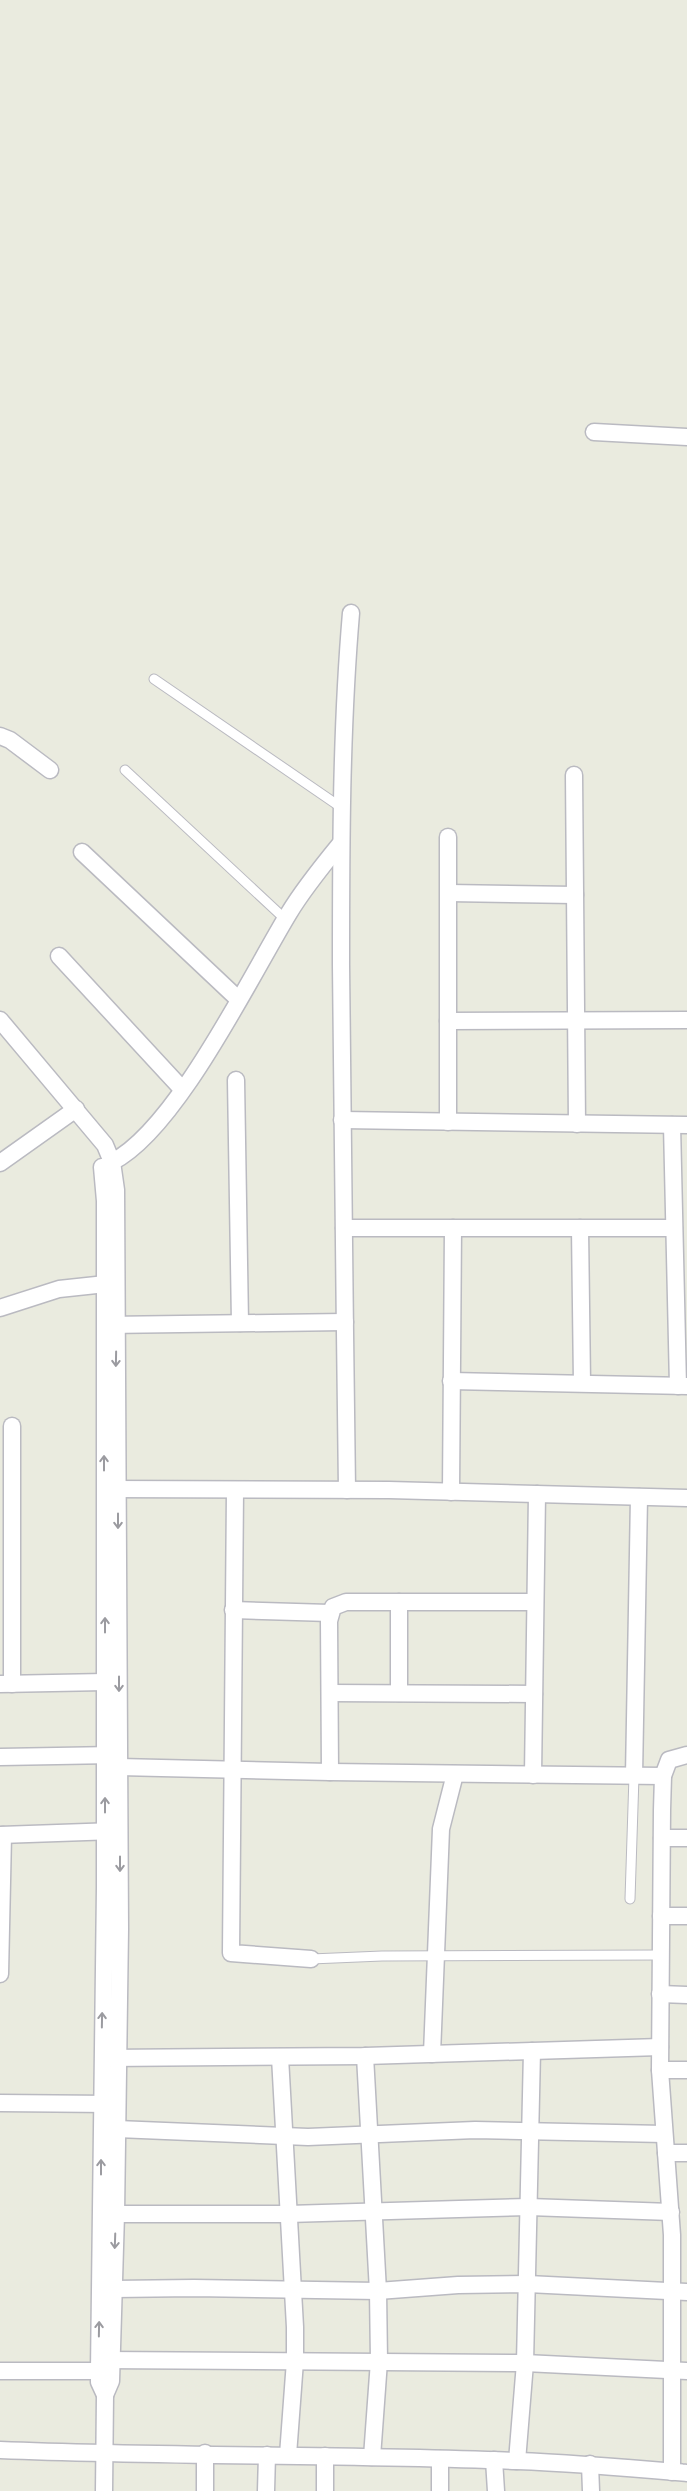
<svg xmlns="http://www.w3.org/2000/svg" width="687" height="2491" viewBox="0 0 687 2491" font-family="'Public Sans',sans-serif">
	<rect width="100%" height="100%" fill="#eaebdf"/>
	<g fill="none" stroke-linecap="round" stroke-linejoin="round">
		<defs>
			<g id="service">
				<path d="M154,679l188,129"/>
				<path d="M125,770l160,149"/>
				<path d="M630,1899l4,-123"/>
				<path d="M311,1959l71,-3 279,-1"/>
			</g>
			<g id="minor">
				<path d="M594,432l93,5"/>
				<path d="M0,736l10,4 40,30"/>
				<path d="M574,775l3,349"/>
				<path d="M82,852l156,147"/>
				<path d="M449,893l126,2"/>
				<path d="M59,956l123,133"/>
				<path d="M0,1020l105,125 7,17 4,28 4,739 -4,285 -5,167 -6,14"/>
				<path d="M448,1021l239,-1"/>
				<path d="M236,1080l4,243"/>
				<path d="M342,1120l345,5"/>
				<path d="M448,1122v-285"/>
				<path d="M672,1125l6,261"/>
				<path d="M112,1162c64,-32 138,-185 177,-249 15,-25 34,-48 52,-70"/>
				<path d="M0,1163l76,-54"/>
				<path d="M102,1167l3,34v686l-6,484v11l6,13 -1,96"/>
				<path d="M344,1228h330"/>
				<path d="M580,1228l2,155"/>
				<path d="M0,1308l59,-19 56,-6"/>
				<path d="M107,1325l238,-3"/>
				<path d="M451,1381l236,5"/>
				<path d="M12,1426v258"/>
				<path d="M109,1489l280,1 298,8"/>
				<path d="M235,1490l-4,463 80,6"/>
				<path d="M347,1490c-2,-175 -5,-350 -6,-525 0,-117 0,-235 10,-352"/>
				<path d="M451,1492l2,-264"/>
				<path d="M399,1602v91"/>
				<path d="M233,1610l97,3"/>
				<path d="M0,1684l105,-2"/>
				<path d="M330,1693l204,1"/>
				<path d="M0,1757l114,-2"/>
				<path d="M119,1767l211,5 333,4"/>
				<path d="M330,1772l-1,-151 4,-14 13,-5h189"/>
				<path d="M533,1775l4,-281"/>
				<path d="M634,1776l5,-279"/>
				<path d="M0,1835l115,-4"/>
				<path d="M662,1838h25"/>
				<path d="M661,1916h26"/>
				<path d="M0,1974l3,-139"/>
				<path d="M660,1994l27,1"/>
				<path d="M432,2054l9,-225 14,-55"/>
				<path d="M365,2056l13,235 1,70 -7,96"/>
				<path d="M280,2057l15,270v34l-7,94"/>
				<path d="M107,2058l258,-2 295,-9"/>
				<path d="M660,2070h27"/>
				<path d="M0,2103l110,1"/>
				<path d="M117,2129l191,8 167,-7 189,4"/>
				<path d="M666,2153h21"/>
				<path d="M106,2214h182l241,-7 142,5"/>
				<path d="M114,2289l80,-1 184,3 80,-6 70,-1 159,8"/>
				<path d="M102,2360l423,3 162,8"/>
				<path d="M0,2371h99"/>
				<path d="M0,2450c172,7 345,4 517,11 57,2 113,7 170,12"/>
				<path d="M494,2460l2,31"/>
				<path d="M517,2461l8,-98 7,-312"/>
				<path d="M590,2464l1,27"/>
				<path d="M672,2472v-237l-12,-165 2,-260 1,-34 6,-16 18,-5"/>
				<path d="M205,2491v-38"/>
				<path d="M266,2491l1,-36"/>
				<path d="M325,2491v-35"/>
				<path d="M440,2491v-32"/>
			</g>
		</defs>
		<use href="#service" stroke="#babac1" stroke-width="11"/>
		<use href="#minor" stroke="#babac1" stroke-width="19"/>
		<use href="#service" stroke="#fff" stroke-width="9"/>
		<use href="#minor" stroke="#fff" stroke-width="16"/>
	</g>
	<defs><path id="oneway-shaft" d="M-6 0H5M1.5-3L5.5 0L1.5 3" fill="none" stroke-width="1.6" stroke-linecap="round" stroke-linejoin="round" transform="scale(1.25)"/></defs>
	<g stroke="#9b9ba0">
		<use href="#oneway-shaft" transform="translate(116 1359) rotate(91)"/>
		<use href="#oneway-shaft" transform="translate(104 1463) rotate(-90)"/>
		<use href="#oneway-shaft" transform="translate(118 1521) rotate(90)"/>
		<use href="#oneway-shaft" transform="translate(105 1625) rotate(-90)"/>
		<use href="#oneway-shaft" transform="translate(119 1684) rotate(90)"/>
		<use href="#oneway-shaft" transform="translate(105 1805) rotate(-90)"/>
		<use href="#oneway-shaft" transform="translate(120 1864) rotate(90)"/>
		<use href="#oneway-shaft" transform="translate(102 2020) rotate(-89)"/>
		<use href="#oneway-shaft" transform="translate(101 2167) rotate(-90)"/>
		<use href="#oneway-shaft" transform="translate(115 2241) rotate(92)"/>
		<use href="#oneway-shaft" transform="translate(99 2329) rotate(-89)"/>
	</g>
</svg>
